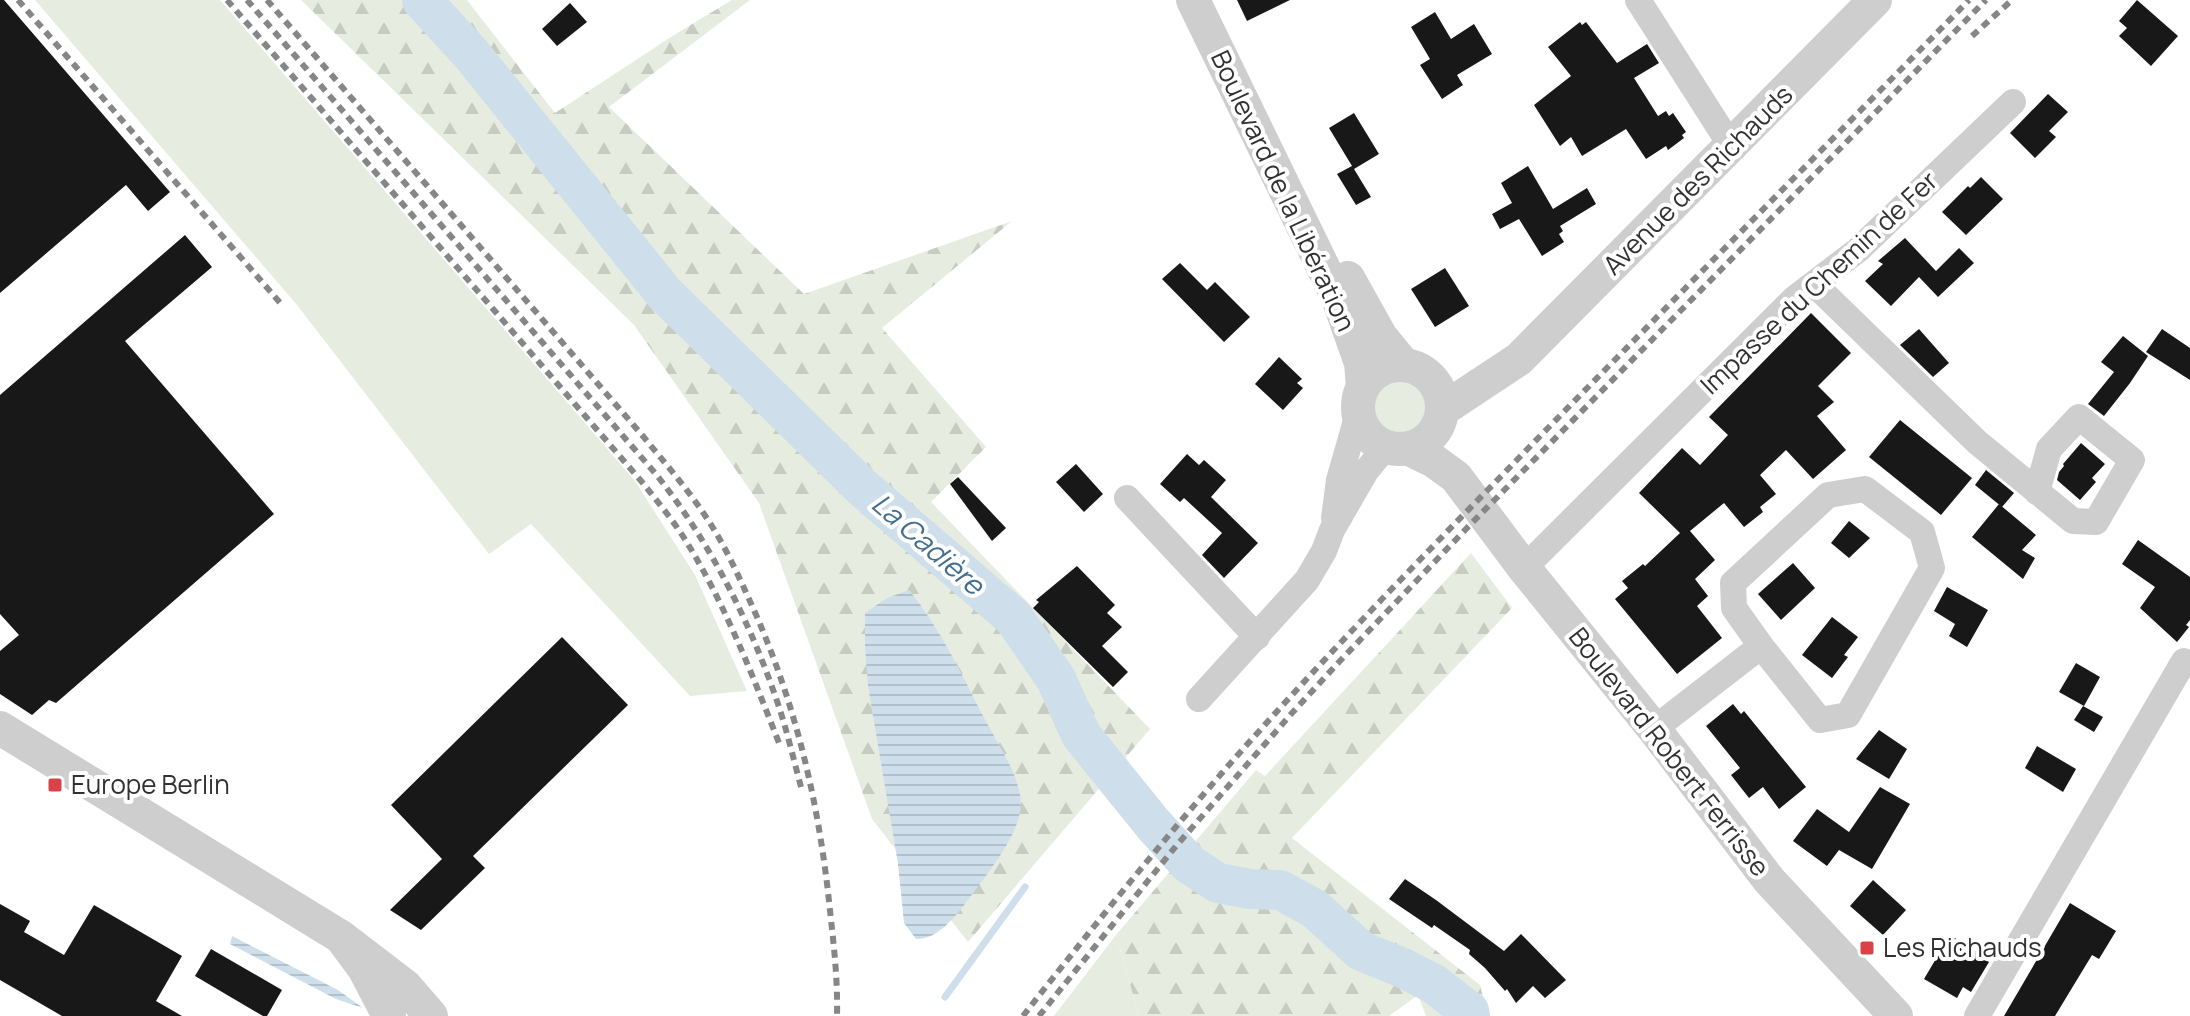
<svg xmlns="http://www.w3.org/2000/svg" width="2190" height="1016" viewBox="0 0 2190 1016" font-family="Manrope,sans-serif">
	<defs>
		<pattern id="forest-firs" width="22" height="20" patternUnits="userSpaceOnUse" patternTransform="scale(2)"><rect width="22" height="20" fill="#e6ede0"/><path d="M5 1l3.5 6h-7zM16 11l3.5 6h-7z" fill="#c6ccc1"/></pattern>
		<pattern id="water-rules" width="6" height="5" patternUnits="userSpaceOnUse" patternTransform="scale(2)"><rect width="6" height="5" fill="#cedfeb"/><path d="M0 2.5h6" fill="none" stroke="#b1c0ca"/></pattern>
	</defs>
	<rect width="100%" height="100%" fill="#fff"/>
	<g fill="#e6ede0">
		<path d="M35,0h185l415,481 60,94 52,116 -57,5 -159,-172 -42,30 -192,-249z"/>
		<circle cx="1401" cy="405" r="28"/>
		<path d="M1116,935l23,81h-85z"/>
	</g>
	<g fill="url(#forest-firs)">
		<path d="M301,0h166l88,113 119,-78 58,-35h18l-141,107 195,187 208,-73 -130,107 104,119 -55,55 219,227 -182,213 -96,-123 -113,-316 -125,-178z"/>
		<path d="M1471,553l41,55 -220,230 188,147 8,31h-62l-8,-21 -29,21h-250l-23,-81 140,-165 9,6z"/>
	</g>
	<g fill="url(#water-rules)">
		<path d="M909,590c31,38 52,83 74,126 13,25 31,50 37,78 1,5 1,13 0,18 -5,28 -32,61 -49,84 -13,17 -32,44 -55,43l-12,-16 -6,-59 -30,-178 -3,-39v-34l22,-15z"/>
		<path d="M232,936l106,54 25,18 -27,-9 -106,-55z"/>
	</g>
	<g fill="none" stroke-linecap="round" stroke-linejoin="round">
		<path stroke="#cedfeb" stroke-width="7" d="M945,997l80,-110"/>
		<path stroke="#cedfeb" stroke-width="40" d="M422,0l50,55 193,239 199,195 149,128 43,62 25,56 72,89 36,40 29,19 32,6 30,1 35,19 46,42 42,17 31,16 35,27 1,5"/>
	</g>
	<g fill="#181818">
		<path d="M0,0h4l166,192 -22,19 -22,-26 -126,108z"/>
		<path d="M1237,0h53l-43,21z"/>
		<path d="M2137,0l41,36 -27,30 -32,-30 8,-8 -8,-7z"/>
		<path d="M570,3l17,19 -30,24 -15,-17z"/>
		<path d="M1435,12l16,27 23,-15 18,30 -35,21 6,10 -21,14 -22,-34 10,-6 -19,-32z"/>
		<path d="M1580,22l2,3 4,-3 31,41 30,-19 12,19 -25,15 24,38 8,-5 3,5 4,-3 13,19 -4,3 2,3 -16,12 -2,-4 -20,13 -20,-30 -44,27 -11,-19 -11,9 -26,-41 37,-29 -23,-29z"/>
		<path d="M2048,94l20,18 -19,19 7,6 -21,21 -25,-25z"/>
		<path d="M1354,113l25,41 -25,15 17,28 -15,8 -19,-31 15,-8 -23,-38z"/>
		<path d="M1528,166l25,43 34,-21 9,16 -36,22 3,5 -4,3 5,8 -22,14 -23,-37 -19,10 -8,-15 20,-11 -11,-20z"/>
		<path d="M1981,177l22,22 -37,36 -24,-23 26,-26 2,2z"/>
		<path d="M185,235l27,32 -87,74 149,173 -218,189 -7,-3 -17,15 -32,-21v-43l19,-16 -19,-21v-219z"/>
		<path d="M1905,238l31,33 23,-23 15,15 -36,34 -19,-20 -28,29 -26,-25 18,-17 -5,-3z"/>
		<path d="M1180,263l27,27 8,-8 35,35 -26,25 -62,-63z"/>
		<path d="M1445,268l24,38 -34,21 -24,-38z"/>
		<path d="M1811,313l40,40 -33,33 16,16 -17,14 29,34 -33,29 -27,-29 -26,25 16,19 -16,13 3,5 -19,15 -20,-24 -34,28 25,29 -20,19 13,17 -11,10 25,32 -45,36 -62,-75 13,-11 -6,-7 21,-17 2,2 35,-33 -41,-40 43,-45 18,17 28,-30 -19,-18z"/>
		<path d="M1919,329l30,34 -16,14 -33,-32z"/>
		<path d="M2162,329l28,19v32l-44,-28z"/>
		<path d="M2123,336l25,20 -18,27 -26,33 -16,-12 26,-32 -13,-10z"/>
		<path d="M1279,357l23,22 -5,4 6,5 -20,22 -28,-26z"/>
		<path d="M1900,420l72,58 -31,37 -72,-58z"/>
		<path d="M2081,443l24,21 -13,14 4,4 -16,18 -23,-20 2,-8 5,-6 -1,-2z"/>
		<path d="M1187,454l12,11 5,-5 22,20 -15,17 47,46 -34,35 -22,-23 20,-22 -38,-35 -4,4 -20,-18z"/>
		<path d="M1076,464l27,30 -19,18 -28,-30z"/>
		<path d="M1986,470l28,23 -12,14 -27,-22z"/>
		<path d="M958,477l48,51 -14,13 -42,-57z"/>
		<path d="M1999,504l37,31 -14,15 13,8 -12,21 -51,-42z"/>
		<path d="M1849,521l21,17 -21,20 -18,-15z"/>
		<path d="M2138,540l52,37v43l-4,5 3,2 -12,15 -37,-34 15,-21 -33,-23z"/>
		<path d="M1793,563l22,25 -34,32 -23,-26z"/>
		<path d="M1077,566l38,39 -8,8 15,14 -20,19 26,26 -15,15 -80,-79 6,-6 -3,-2z"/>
		<path d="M1947,587l41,23 -21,37 -18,-11 6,-12 -21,-13z"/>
		<path d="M1832,617l26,20 -14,18 4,2 -16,21 -30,-23z"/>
		<path d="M562,637l66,68 -155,151 12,12 -64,62 -31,-20 52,-51 -51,-54z"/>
		<path d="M2076,663l24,14 -16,29 -25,-14z"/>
		<path d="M1733,704l8,10 3,-3 62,76 -27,22 -16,-22 -14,11 -18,-23 9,-7 -34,-42z"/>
		<path d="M2083,706l20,11 -9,15 -20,-12z"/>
		<path d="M1879,730l28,19 -18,30 -33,-20z"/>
		<path d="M2037,746l39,23 -13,23 -38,-24z"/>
		<path d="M1880,787l30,17 -38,65 -33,-19 -12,16 -34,-25 24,-32 32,23z"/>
		<path d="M1405,879l31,21 68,51 17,-17 45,46 -21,18 -12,-12 -17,17 -9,-14 -2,2 -20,-23 -16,-14 1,-4 -36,-25 -2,3 -43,-29z"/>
		<path d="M1873,880l33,30 -23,25 -33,-29z"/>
		<path d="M2070,903l46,28 -17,28 -7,-4 -37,61h-51z"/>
		<path d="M0,904l30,17 -6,11 40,23 30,-50 88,51 -26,45 26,15h-120l-62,-36z"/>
		<path d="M1950,935l32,20 -1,3 8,4 -18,30 -8,-5 -6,11 -33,-19z"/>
		<path d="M211,949l71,41 -15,26h-4l-68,-40z"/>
	</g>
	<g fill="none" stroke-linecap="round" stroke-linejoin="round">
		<g stroke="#cecece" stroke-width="26">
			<path d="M1638,0l93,146"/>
			<path d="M1815,285l162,157 96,79 23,1 36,-62 -53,-43 -30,32 -12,43"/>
			<path d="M1127,498l130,139"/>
			<path d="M1334,518l5,-38 19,-66"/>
			<path d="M1524,568l271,-270 63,-48 155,-148"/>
			<path d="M1199,699l108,-119 17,-29 8,-21 34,-59 20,-24"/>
			<path d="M1654,729l107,-83 -27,-38 -1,-25 95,-88 37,-6 57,43 10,36 -84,147 -28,5 -59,-74"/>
			<path d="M1977,1016l207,-355"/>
		</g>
		<g stroke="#cecece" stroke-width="34">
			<path d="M1193,0l145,298 23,65 2,23"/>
			<path d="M1348,278l33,59 23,28"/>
			<circle cx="1400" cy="407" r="42"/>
			<path d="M1442,410l77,-51 356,-359"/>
			<path d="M1409,449l25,12 22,16 68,91 130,161 115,151 127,136"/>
			<path d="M0,728l341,209"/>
			<path d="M389,1016l-25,-48 -23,-31 64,49 26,30"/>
		</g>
		<g stroke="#868686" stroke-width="6" stroke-dasharray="8 6" stroke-linecap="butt">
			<path d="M18,0l264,305"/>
			<path d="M227,0l415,482c15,19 31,38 44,59 39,63 66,133 93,202"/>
			<path d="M247,0l408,473c56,70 97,152 125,237 8,25 14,51 21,77"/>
			<path d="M267,0l375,435c22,27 45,53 64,82 19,28 33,60 47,91 42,94 65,191 76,293 4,38 9,76 8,115"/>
			<path d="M1972,36l40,-36"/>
			<path d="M1023,1016c69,-88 139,-175 213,-259 100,-113 207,-221 312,-329 140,-143 281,-285 421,-428"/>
			<path d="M1039,1016l137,-170 116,-133 47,-51 127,-133 520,-529"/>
		</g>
	</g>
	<g fill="#d94247" stroke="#fff" stroke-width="3">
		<rect x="47" y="777" width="16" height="16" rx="4"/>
		<rect x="1859" y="940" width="16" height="16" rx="4"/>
	</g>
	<g text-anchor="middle" stroke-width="8" stroke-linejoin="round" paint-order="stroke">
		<g font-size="26" fill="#313131" stroke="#fff">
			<text transform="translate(1698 180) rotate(-45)" y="9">Avenue des Richauds</text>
			<text transform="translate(1283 191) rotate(65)" y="9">Boulevard de la Libération</text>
			<text transform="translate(1819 283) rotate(-43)" y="9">Impasse du Chemin de Fer</text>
			<text transform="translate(1669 752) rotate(52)" y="9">Boulevard Robert Ferrisse</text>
		</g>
		<g font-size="26" fill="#313131" stroke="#fff" text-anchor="start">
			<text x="71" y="794">Europe Berlin</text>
			<text x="1883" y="957">Les Richauds</text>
		</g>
		<g font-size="28" font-style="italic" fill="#446e8e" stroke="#fff">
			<text transform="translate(928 544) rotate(41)" y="10">La Cadière</text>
		</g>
	</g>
</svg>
